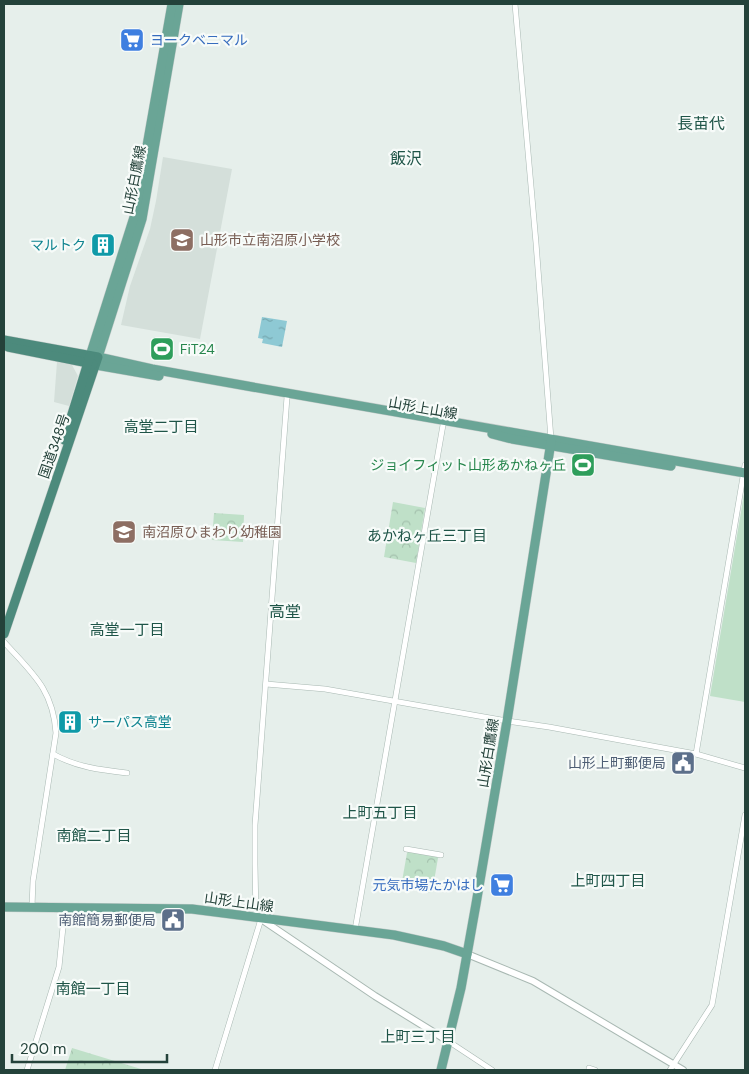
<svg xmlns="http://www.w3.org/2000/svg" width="749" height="1074" viewBox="0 0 749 1074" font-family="'DM Sans','Noto Sans JP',sans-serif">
	<defs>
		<pattern id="forest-crowns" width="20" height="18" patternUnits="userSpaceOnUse" patternTransform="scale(1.25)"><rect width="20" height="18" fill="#bfe0c8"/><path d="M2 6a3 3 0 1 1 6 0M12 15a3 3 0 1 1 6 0" fill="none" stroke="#a4c1ad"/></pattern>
		<pattern id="water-ripples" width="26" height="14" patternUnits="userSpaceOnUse" patternTransform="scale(1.25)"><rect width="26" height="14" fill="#8ec9d4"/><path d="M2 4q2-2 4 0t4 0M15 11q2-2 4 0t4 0" fill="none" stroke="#74a5ad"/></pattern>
	</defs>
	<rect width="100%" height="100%" fill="#e6efeb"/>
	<g fill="#d4dfda">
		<path d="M163,157l69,12 -32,170 -79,-14 9,-39 20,-57 6,-28z"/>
		<path d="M57,362l15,3 6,11 -9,30 -15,-4z"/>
	</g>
	<g fill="url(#forest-crowns)">
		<path d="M393,502l32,6 -9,55 -32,-6z"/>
		<path d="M214,513l30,2 -1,27 -31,-2z"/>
		<path d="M409,851l27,4 2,3 -6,35 -31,-6 6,-34z"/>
		<path d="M72,1048l69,21v1h-76z"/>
	</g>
	<path fill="#bfe0c8" d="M745,488v214l-35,-6z"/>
	<path fill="url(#water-ripples)" d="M262,317l25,4 -5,26 -20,-4 1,-4 -5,-1z"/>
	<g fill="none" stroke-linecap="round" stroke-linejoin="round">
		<defs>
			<g id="minor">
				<path d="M515,4l21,239 15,196"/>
				<path d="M4,642c28,31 49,47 52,91l-23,148 -1,26"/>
				<path d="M266,684l59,5 182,32 42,6 147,27 49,14"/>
				<path d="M53,754c23,13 48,16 74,19"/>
				<path d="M696,754l49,-289"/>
				<path d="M406,849l35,6"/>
				<path d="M256,917l-1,-52v-40l32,-428"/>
				<path d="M355,930l88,-505"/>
				<path d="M448,1041l44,29"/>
				<path d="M589,1068l6,2"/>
				<path d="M27,1070l32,-103 6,-60"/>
				<path d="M215,1070l46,-151"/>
				<path d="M670,1070l42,-65 33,-190"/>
			</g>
			<g id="tertiary">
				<path d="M261,919l114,77 73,45"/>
				<path d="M467,954l66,27 150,89"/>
			</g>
			<g id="primary">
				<path d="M179,4l-37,215 -44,138 54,12 95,17 498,87"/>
				<path d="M90,356l45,-142 37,-210"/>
				<path d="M96,365l63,11"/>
				<path d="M492,434l20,5 159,27"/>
				<path d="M4,907l188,2 202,26 50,11 23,8"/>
				<path d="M441,1070l20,-82 15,-84 31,-183 44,-279"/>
			</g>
			<g id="trunk">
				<path d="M4,340l94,17 -94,277"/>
				<path d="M8,347l85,17"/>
				<path d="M64,440l26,-84"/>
			</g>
		</defs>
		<use href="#minor" stroke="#a8b8b2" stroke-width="6"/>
		<use href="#tertiary" stroke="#a8b8b2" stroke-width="8"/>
		<use href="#primary" stroke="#c2cac8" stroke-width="10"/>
		<use href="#trunk" stroke="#c2cac8" stroke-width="10"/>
		<use href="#minor" stroke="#fff" stroke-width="5"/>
		<use href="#tertiary" stroke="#fff" stroke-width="6"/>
		<use href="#primary" stroke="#6aa596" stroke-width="9"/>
		<use href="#trunk" stroke="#4c8a7c" stroke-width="9"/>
	</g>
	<defs>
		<symbol id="supermarket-square" viewBox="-11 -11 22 22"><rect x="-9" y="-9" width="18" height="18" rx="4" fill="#3f7fe0" stroke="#f7fbf9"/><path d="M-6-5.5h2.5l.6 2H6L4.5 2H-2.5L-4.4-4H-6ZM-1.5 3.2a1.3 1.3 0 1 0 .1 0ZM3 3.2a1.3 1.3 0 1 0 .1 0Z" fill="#fff"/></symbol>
		<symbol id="school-square" viewBox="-11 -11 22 22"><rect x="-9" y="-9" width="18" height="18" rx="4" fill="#8d6e63" stroke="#f7fbf9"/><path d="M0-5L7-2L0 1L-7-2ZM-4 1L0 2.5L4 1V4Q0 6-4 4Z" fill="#fff"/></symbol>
		<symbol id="building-square" viewBox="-11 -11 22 22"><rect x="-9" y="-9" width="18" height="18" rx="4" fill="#0f9aa8" stroke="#f7fbf9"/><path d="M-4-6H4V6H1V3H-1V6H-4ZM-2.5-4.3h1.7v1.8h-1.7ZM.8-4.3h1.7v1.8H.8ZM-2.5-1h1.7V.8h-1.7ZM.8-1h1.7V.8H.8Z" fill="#fff"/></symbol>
		<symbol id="stadium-square" viewBox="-11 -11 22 22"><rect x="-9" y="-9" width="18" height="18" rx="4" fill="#2e9e5b" stroke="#f7fbf9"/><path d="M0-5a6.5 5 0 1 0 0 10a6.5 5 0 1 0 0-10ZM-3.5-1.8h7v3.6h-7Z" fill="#fff"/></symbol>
		<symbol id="civic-square" viewBox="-11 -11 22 22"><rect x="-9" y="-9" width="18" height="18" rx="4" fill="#5c6f8a" stroke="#f7fbf9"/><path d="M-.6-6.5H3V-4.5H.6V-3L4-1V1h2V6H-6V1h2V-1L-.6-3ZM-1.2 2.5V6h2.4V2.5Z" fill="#fff"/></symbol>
	</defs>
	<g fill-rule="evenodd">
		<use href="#supermarket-square" x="118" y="26" width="28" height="28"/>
		<use href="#school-square" x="168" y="226" width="28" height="28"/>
		<use href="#building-square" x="89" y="231" width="28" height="28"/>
		<use href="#stadium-square" x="148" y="335" width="28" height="28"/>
		<use href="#stadium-square" x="569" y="451" width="28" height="28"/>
		<use href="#school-square" x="110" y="518" width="28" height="28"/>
		<use href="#building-square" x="56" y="708" width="28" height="28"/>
		<use href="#civic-square" x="669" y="749" width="28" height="28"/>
		<use href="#supermarket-square" x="488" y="871" width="28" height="28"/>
		<use href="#civic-square" x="159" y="906" width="28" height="28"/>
	</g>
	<g text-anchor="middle" stroke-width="4.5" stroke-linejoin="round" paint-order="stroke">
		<g font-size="14" fill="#366cbe" stroke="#f7fbf9" text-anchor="start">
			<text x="150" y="45">ヨークベニマル</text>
			<text x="484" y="890" text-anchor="end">元気市場たかはし</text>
		</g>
		<g font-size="14" fill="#24423a" stroke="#f7fbf9">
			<text transform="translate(134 180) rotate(-79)" y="5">山形白鷹線</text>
			<text transform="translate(423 408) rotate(10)" y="5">山形上山線</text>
			<text transform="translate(54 446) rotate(-71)" y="5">国道348号</text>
			<text transform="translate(488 753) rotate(-81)" y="5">山形白鷹線</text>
			<text transform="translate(239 902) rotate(8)" y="5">山形上山線</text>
		</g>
		<g font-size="14" fill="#785e54" stroke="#f7fbf9" text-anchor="start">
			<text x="200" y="245">山形市立南沼原小学校</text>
			<text x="142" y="537">南沼原ひまわり幼稚園</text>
		</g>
		<g font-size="14" fill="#0d838f" stroke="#f7fbf9" text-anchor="end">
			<text x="86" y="250">マルトク</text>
			<text x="88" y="727" text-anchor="start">サーパス高堂</text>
		</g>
		<g font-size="14" fill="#27864d" stroke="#f7fbf9" text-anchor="start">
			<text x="180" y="354">FiT24</text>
			<text x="566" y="470" text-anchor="end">ジョイフィット山形あかねヶ丘</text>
		</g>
		<g font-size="14" fill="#4e5e75" stroke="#f7fbf9" text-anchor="end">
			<text x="666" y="768">山形上町郵便局</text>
			<text x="156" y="925">南館簡易郵便局</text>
		</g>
		<g font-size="15" fill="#1f5548" stroke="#f7fbf9">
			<text x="161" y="432">高堂二丁目</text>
			<text x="427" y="541">あかねヶ丘三丁目</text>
			<text x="127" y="635">高堂一丁目</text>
			<text x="380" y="818">上町五丁目</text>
			<text x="94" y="841">南館二丁目</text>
			<text x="608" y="886">上町四丁目</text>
			<text x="93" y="994">南館一丁目</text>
			<text x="418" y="1042">上町三丁目</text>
		</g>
		<g font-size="16" fill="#1f5548" stroke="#f7fbf9">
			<text x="701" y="129">長苗代</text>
			<text x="406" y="164">飯沢</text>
			<text x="285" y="617">高堂</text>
		</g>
	</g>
	<rect width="749" height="1074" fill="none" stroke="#24423a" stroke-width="10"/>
	<path d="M12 1054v8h155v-8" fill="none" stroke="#24423a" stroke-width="2.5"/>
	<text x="20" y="1054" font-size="15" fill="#24423a" stroke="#f7fbf9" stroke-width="4" paint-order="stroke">200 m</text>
</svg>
